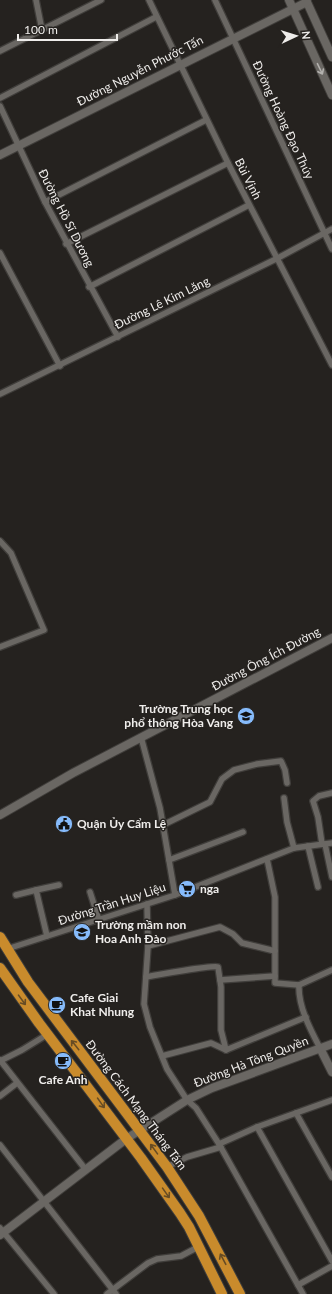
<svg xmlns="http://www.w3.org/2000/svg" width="332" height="1294" viewBox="0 0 332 1294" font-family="Lato,sans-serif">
	<rect width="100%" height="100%" fill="#25221f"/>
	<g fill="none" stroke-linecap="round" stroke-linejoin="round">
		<defs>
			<g id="street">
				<path d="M36,0l6,30"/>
				<path d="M149,0l79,163 104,202"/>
				<path d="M215,0l117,249"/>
				<path d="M0,51l101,-51"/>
				<path d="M0,98l156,-81"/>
				<path d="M0,106l45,96 73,135"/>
				<path d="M45,202l161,-82"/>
				<path d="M66,244l162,-81"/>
				<path d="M0,253l60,113"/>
				<path d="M89,287l160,-82"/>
				<path d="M0,394l276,-135 56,-30"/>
				<path d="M0,541l11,12 33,77 -44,17"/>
				<path d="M141,737l19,71 15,87"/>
				<path d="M284,798l3,24 7,26"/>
				<path d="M163,825l47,-23 12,-23 12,-9 23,-6 24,-3 4,9 2,13"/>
				<path d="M322,844l-4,-27 -5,-16 6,-5 13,-3"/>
				<path d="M325,844l7,33"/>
				<path d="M308,846l10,41"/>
				<path d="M267,859l8,38v86l24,2"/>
				<path d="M169,860l74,-28"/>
				<path d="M90,892l9,28"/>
				<path d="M16,895l20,-5"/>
				<path d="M147,904l1,42 -4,58 6,23 17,42 20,31 9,8 23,36 84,150"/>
				<path d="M47,936l-11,-46 23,-5"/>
				<path d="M148,946l72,-19 13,7 9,9 33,8"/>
				<path d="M7,949l168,-54 119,-47 38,-5"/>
				<path d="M146,977c10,-2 67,-12 72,-10l3,20v43l5,20"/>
				<path d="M220,980l55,-4"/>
				<path d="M299,985c-1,21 11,44 21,63"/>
				<path d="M299,985l33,-15"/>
				<path d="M162,1056l49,-13 15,7 80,-33"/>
				<path d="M0,1060l86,110"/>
				<path d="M0,1061l22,-11 26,-16"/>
				<path d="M0,1096l17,-13"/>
				<path d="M296,1113l36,64"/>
				<path d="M257,1127l75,134"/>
				<path d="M219,1144l38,-17 75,-27"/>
				<path d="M0,1145l116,149"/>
				<path d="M167,1167l20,-10 34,-10"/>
				<path d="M0,1228l54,66"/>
				<path d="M298,1285l34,-19"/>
				<path d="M107,1294l41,-31 9,-4 24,-3 17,-9"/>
			</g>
			<g id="secondary">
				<path d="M289,0l43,95"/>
				<path d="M306,0l26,57"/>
				<path d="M0,155l307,-153"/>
				<path d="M0,815l73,-42 259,-135"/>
				<path d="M320,1048l12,24"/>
				<path d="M0,1235l126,-96 61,-39 25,-12 120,-44"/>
			</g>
			<g id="highway">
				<path d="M0,937l28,45 139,185 32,49 41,78"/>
				<path d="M0,968l39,55 102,135 39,55 9,14 33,67"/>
			</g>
		</defs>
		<use href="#street" stroke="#403e3b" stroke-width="8"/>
		<use href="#secondary" stroke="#403e3b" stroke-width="10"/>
		<use href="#highway" stroke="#403e3b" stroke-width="12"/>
		<use href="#street" stroke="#6a6763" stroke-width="5.5"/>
		<use href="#secondary" stroke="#6a6763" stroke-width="8"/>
		<use href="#highway" stroke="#c98b2c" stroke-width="10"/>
	</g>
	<defs><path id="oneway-shaft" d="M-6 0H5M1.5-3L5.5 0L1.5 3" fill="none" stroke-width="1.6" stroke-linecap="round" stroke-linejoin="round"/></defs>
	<use stroke="#b3b1ae" href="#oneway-shaft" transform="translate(320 69) rotate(64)"/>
	<g stroke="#674c24">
		<use href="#oneway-shaft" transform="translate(22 1000) rotate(54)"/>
		<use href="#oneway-shaft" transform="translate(75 1045) rotate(-129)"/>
		<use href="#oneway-shaft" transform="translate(101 1103) rotate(55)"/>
		<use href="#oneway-shaft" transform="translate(154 1149) rotate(-126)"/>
		<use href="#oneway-shaft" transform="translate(166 1193) rotate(55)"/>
		<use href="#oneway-shaft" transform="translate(223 1259) rotate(-118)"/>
	</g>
	<defs>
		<symbol id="school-disc" viewBox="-11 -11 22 22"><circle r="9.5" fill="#86bbfb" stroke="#25221f"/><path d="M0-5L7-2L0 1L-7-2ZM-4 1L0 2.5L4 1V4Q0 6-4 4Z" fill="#111"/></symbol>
		<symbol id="civic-disc" viewBox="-11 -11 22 22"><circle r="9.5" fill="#86bbfb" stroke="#25221f"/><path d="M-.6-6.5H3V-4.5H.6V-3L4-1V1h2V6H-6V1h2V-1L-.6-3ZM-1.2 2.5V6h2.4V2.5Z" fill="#111"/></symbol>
		<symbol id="supermarket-disc" viewBox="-11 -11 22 22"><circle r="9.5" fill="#86bbfb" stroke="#25221f"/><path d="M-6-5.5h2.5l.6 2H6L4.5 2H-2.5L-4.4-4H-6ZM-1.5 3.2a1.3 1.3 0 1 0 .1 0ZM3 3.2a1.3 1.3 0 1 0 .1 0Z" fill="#111"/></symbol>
		<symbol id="cafe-disc" viewBox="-11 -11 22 22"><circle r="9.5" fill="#86bbfb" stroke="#25221f"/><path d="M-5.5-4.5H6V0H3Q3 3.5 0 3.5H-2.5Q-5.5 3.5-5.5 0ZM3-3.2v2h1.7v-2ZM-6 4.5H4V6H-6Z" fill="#111"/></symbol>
	</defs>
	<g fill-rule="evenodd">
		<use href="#school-disc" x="236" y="706" width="20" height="20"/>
		<use href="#civic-disc" x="54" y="814" width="20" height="20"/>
		<use href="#supermarket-disc" x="177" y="879" width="20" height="20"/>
		<use href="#school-disc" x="72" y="922" width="20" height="20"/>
		<use href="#cafe-disc" x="47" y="995" width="20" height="20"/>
		<use href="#cafe-disc" x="53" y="1051" width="20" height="20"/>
	</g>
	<g text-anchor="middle" stroke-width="3" stroke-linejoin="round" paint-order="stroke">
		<g font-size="12" fill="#efedeb" stroke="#25221f">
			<text transform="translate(140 71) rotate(-27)" y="4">Đường Nguyễn Phước Tấn</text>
			<text transform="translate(283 120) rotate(65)" y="4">Đường Hoàng Đạo Thúy</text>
			<text transform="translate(248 179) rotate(63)" y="4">Bùi Vịnh</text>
			<text transform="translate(66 218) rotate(63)" y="4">Đường Hồ Sĩ Dương</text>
			<text transform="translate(162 303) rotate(-26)" y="4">Đường Lê Kim Lăng</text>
			<text transform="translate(266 659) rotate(-28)" y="4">Đường Ông Ích Đường</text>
			<text transform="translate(112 904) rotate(-18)" y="4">Đường Trần Huy Liệu</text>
			<text transform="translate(251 1062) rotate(-21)" y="4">Đường Hà Tông Quyền</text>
			<text transform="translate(136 1105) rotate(53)" y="4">Đường Cách Mạng Tháng Tám</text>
		</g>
		<g font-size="12" font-weight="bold" fill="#efedeb" stroke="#25221f" text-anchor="start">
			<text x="233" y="713" text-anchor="end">Trường Trung học<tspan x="233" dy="14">phổ thông Hòa Vang</tspan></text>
			<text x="77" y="828">Quận Ủy Cẩm Lệ</text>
			<text x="200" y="893">nga</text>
			<text x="95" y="929">Trường mầm non<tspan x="95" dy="14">Hoa Anh Đào</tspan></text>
			<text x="70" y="1002">Cafe Giai<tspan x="70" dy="14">Khat Nhung</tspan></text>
			<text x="63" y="1084" text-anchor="middle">Cafe Anh</text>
		</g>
	</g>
	<g transform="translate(296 36) rotate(86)" stroke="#25221f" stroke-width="3" paint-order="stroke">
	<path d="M0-3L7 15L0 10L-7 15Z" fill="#efedeb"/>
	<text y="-6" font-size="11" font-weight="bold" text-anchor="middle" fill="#efedeb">N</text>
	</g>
	<path d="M18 34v6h99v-6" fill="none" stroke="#efedeb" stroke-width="2"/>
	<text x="24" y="34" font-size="12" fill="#efedeb" stroke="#25221f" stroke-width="3" paint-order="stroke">100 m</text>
</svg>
